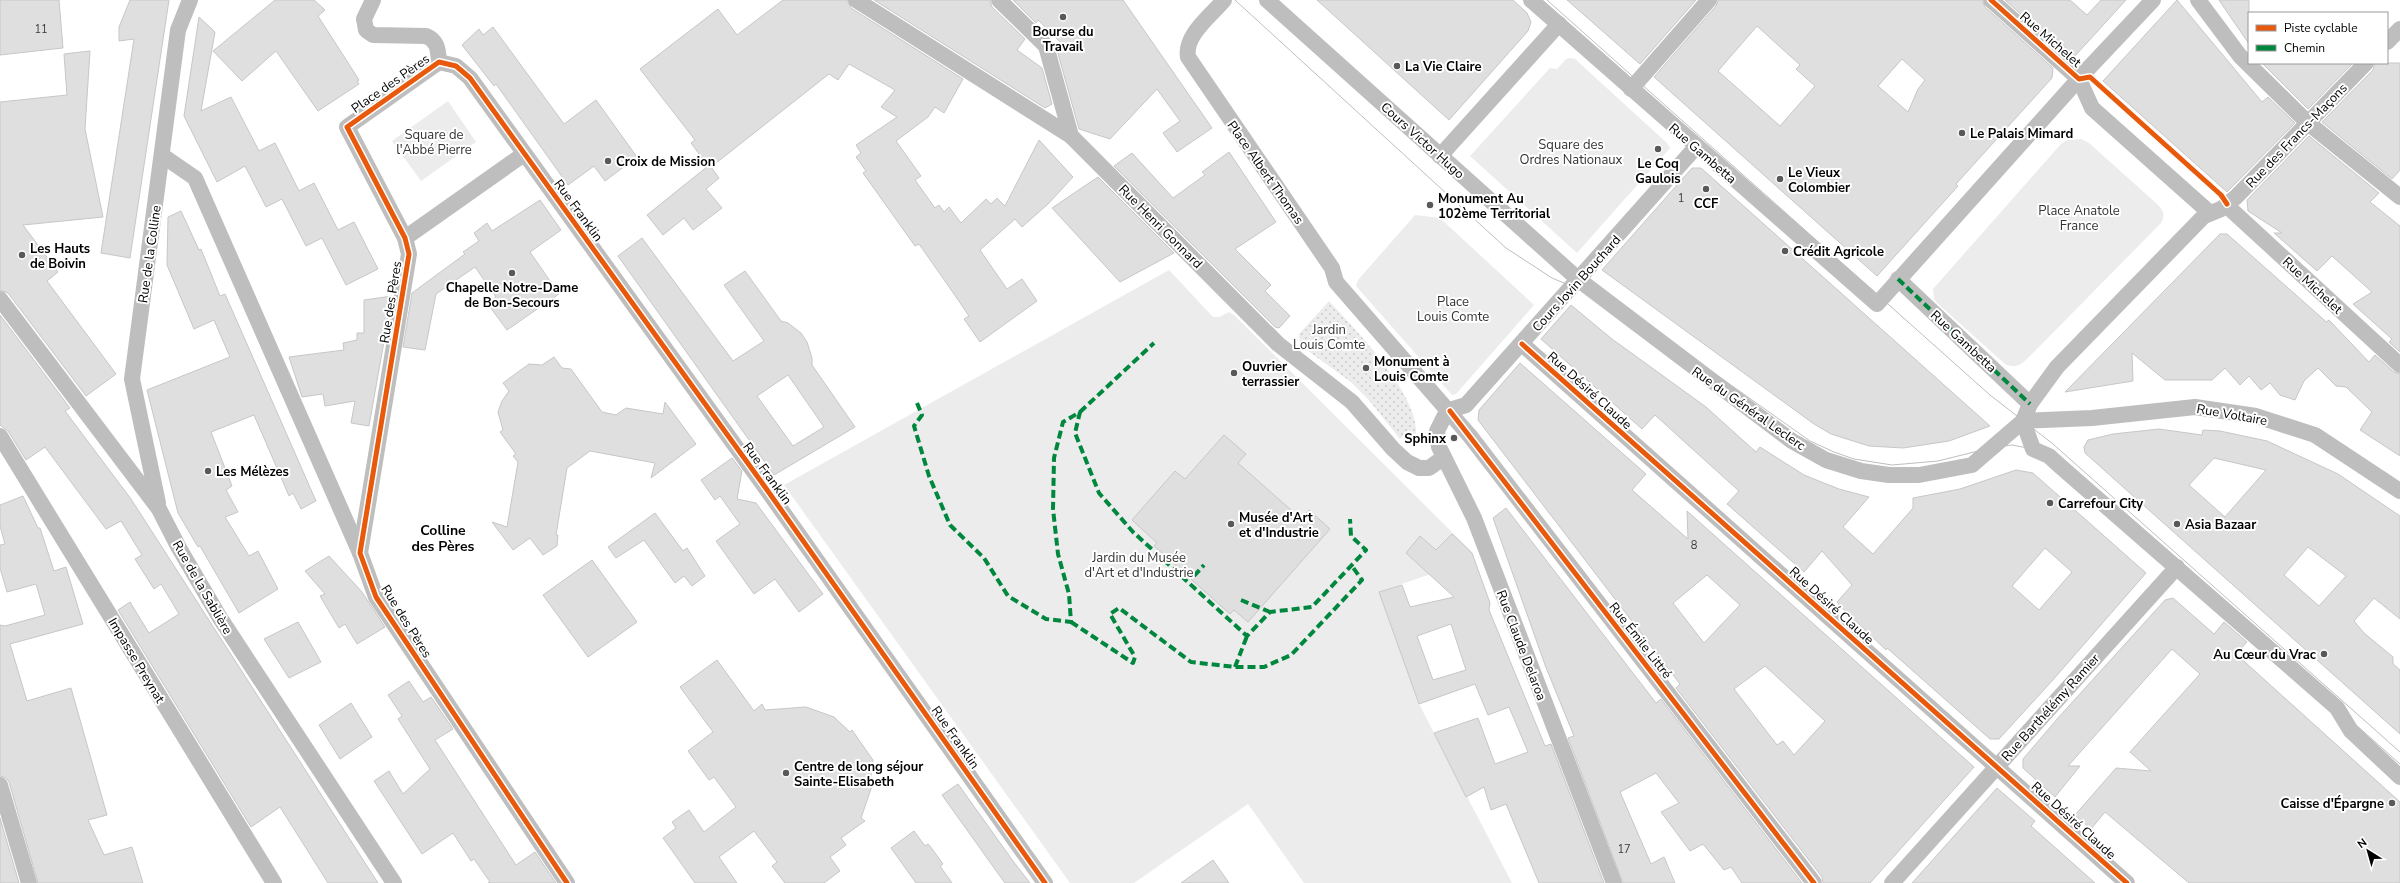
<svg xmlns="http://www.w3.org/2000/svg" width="2400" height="883" viewBox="0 0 2400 883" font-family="'Nunito Sans',sans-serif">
	<defs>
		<pattern id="grass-dots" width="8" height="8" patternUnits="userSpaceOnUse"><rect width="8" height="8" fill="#ececec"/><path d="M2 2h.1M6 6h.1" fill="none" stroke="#c9c9c9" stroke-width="1.8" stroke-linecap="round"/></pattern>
	</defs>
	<rect width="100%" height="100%" fill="#fff"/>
	<path fill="url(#grass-dots)" d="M1329,301c25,27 97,100 86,139l-7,-8 -8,7 -32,-40 -17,-17 -51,-37 -1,-11z"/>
	<g fill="#ececec">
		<path d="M1570,58l5,1 92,84 3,5 -93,105 -107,-97 80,-88 7,1 9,-10z"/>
		<path d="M448,101l28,41 -55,39 -29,-40z"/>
		<path d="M2081,139l8,4 67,60c7,7 10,11 5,20l-126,128c-10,9 -16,20 -30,13l-68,-61 -3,-4 -1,-10 128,-145 6,-4z"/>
		<path d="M1415,215l25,3 94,87 -78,89 -4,1 -96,-109 2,-6z"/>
		<path d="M1169,270l44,47h6l10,-5 5,3 238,237 2,7 -95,33 40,112 93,179h-208l-56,-79 -114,79h-64l-286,-398z"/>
	</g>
	<g fill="#dfdfdf" stroke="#c7c7c7" fill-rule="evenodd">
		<path d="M0,0h59l4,48 -63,7z"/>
		<path d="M130,0h39l-39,258 -29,-5 33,-214 -15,2v-14z"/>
		<path d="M275,0h39l11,10 -7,6 41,64 -2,1 2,3 -41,27 -42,-60 -34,30 -29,-30z"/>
		<path d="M783,0h64l4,8 112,71 -19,34 -9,-6 -7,10 -32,24 25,35 -6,4 20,28 4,-3 5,7 5,-5 12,16 25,-24 5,5 6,-6 8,8 34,-66 34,37 -25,27 -26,23 -7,-8 -35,31 27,39 15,-10 15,22 -57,41 -16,-23 5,-3 -15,-22 -35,-50 -4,2 -52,-73 3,-2 -10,-14 5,-4 -5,-8 41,-28 -16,-10 14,-17 -46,-26 -11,16 -9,-6 -118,93 8,11 -13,11 16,19 -29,22 -9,-12 -21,17 -16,-20 61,-49 -17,-23 4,-3 -55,-71 78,-60 19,26z"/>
		<path d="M874,0h116l2,7 33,32 -8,11 25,18 10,36 -7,4z"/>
		<path d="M1013,0h110l89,128 -35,24 -14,-19 17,-12 -23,-32 -47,50 -31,-10 -22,-79 5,-6 -24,-24 -2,3z"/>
		<path d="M1317,0h196l14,13 4,9 -3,9 -79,89z"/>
		<path d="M1567,0h129l-56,64z"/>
		<path d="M1718,0h264l3,7 68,61 -1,10 -96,106 2,2 -81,90 -223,-199 62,-71zM1757,26l43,39 -4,4 19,17 -35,40 -62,-55zM1902,59l23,21 -7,9 -10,23 -30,-26z"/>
		<path d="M2005,0h65l17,15 14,-15h25l-51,56 -19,-17 -1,6z"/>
		<path d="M2177,0l85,102 6,-5 27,26 -68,69 -124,-111z"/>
		<path d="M2219,0h30v44z"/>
		<path d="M199,17l16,15 -14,79 30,-14 28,54 16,-8 24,48 15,-8 24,47 16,-8 24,47 -32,16 -24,-47 -16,8 -24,-47 -16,8 -21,-41 -28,16 -33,-66z"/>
		<path d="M493,27l71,97 32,-24 41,57 -32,24 -11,-15 -26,19 -72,-101 -2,2 -32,-41 17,-16 4,6z"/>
		<path d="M90,51l-5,78 18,88 -80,8 35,47 -11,9 69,93 -30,22 -78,-103 -8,-3v-188l67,-7 -3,-41z"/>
		<path d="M2262,63h91l-45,46z"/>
		<path d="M2375,63h25v107l-8,9 -70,-57 51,-52z"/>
		<path d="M2309,136l70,57 -9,9 30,24v126l-11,-10 3,-3 -39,-35 19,-12 -40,-36 -15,15 -43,-38h8l-34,-22 -1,-11z"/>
		<path d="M1229,152l47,70 -41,27 36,36 -6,6 25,25 -11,12 -4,-1 -161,-161 18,-13 41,45 32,-23 -3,-3z"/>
		<path d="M1692,168h9l289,258 -41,15 -46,7 -34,-2 -38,-12 -17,-10 -212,-154z"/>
		<path d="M1098,177l76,76 -54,29 -68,-74z"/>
		<path d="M540,200l21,30 -31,22 29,42 -52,36 -20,-27 9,-6 -21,-30 -39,27 -11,56 -22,-3 9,-54 53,-39 -2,-2 16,-11 -5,-8 13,-10 5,8z"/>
		<path d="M181,211l18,39 2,-1 19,47 5,-2 91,207 -15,8 -8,-16 -4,3 -35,-81 -43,17 21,54 -6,4 12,22 -13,5 24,39 9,-5 20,38 -39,24 -39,-67 -2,1 -20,-34 -31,-123 83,-33 -16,-37 -20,9 -27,-64 1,-48z"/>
		<path d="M2220,234h7l95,84 4,4 3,-2 40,42 6,-7 19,17 6,2v82l-40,-26 12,-18 -26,-25 -10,-1 -18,-18 -14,13 -9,19 -15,-5 -10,-12 -9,7 -12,-14 -9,9 -15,-17 -13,12h-47l-33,-27 1,28 -68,11z"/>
		<path d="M642,238l91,123 31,-20 -40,-56 21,-14 36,50 7,2 13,10 6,9 5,16v7l43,62 -81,48 -156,-219zM788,375l36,52 -31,19 -36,-50z"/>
		<path d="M392,296l-23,130 -18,-3 4,-22 -30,5 -2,-12 -21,3 -13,-40 55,-7 -1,-7 14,-3v-7h7v-33z"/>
		<path d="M1571,305l41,34 94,68 50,45 4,-5 44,28 35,14 30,8 -26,30 30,27 40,-46v-10l47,-9 56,-19 17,3 113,100 -94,108 -53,58h-9l-103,-91 -1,2 -44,-42 -5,-6 15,-17 -30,-34 -18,21 -77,-68 12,-13 -51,-46 -33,-30 -13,14 -101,-90zM2045,548l27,24 -33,38 -27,-24z"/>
		<path d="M0,315l70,93 -5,3 66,88 247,384h-50l-48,-76 -29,20 -133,-217 12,-8 19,31 30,-19 -18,-30 -7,5 -19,-30 7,-4 -21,-34 -15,8 -61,-82 -19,13 -18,-29 -8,-6z"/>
		<path d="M554,357l8,11 9,1 31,43 14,3 10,-7 37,6 2,-12 31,42 -45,34 4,-15 -65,-12 -23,17 -11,67h2l-1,11 -14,9 -13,-17 -17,12 -21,-28 15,5 11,-65 -5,-6 3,-2 -16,-22 3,-2 -5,-18 4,-11 7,-10 -6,-8 26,-19 13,1z"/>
		<path d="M1520,363l126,111 -14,16 56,49 -1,-28 287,256 -104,116h-47l-1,-6 -146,-189 4,-4 -202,-264 1,-10zM1707,575l33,30 -36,38 -31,-40zM1765,666l60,55 -31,34 -11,-14 -6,4 -43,-56z"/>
		<path d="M2159,429l43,6 1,-5 17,1 47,10 71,33 62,42v103l-26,-21 -20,23 10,12 29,24v7l7,6v64l-315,-281 -1,-6 4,-7 25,-6zM2214,458l52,12 -41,47 -36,-32zM2308,547l38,29 -27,30 -35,-31z"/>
		<path d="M1224,435l22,19 -8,9 63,56 8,-9 21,19 -82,93 -14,-12 -4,4 -76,-68 3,-3 -25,-23 43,-49 10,8z"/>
		<path d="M732,458l10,13 -5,28 19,4 67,91 -24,18 -24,-33 -21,15 -38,-53 24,-17 -20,-28 -5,4 -14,-20z"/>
		<path d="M23,496l15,32h2l14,43 12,-4 17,57 -73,20 17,57 44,-13 36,127 -19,5 16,35 28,-8 11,36h-105l-29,-101 -3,-4 -6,-2v-151l5,1 40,-11 -9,-31 -29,8 -7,-24v-23l5,-1 -5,-18v-21z"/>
		<path d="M1506,508l150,195 5,-4 141,184h-60l-11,-16 -7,3 -21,-26 -13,7 -29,-39 18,-9 -23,-30 -36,19 31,72 13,-7 11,26h-52l-55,-145 6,-2 -29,-71 -52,-147z"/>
		<path d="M655,513l28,38 4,-3 18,28 -13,10 -8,-10 -9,7 -31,-43 -28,18 -8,-11z"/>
		<path d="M1452,534l20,19 18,50 -1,7 56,136 6,-2 53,139h-65l-33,-79 -15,6 -7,-23 -18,10 -32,-64 44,-15 17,46 33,-12 -19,-45 -21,8 -13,-31 -56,20 -40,-112 23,-7 8,22 44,-10 -48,-44 14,-17 16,14zM1451,624l15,46 -33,10 -16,-44z"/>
		<path d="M329,556l33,36 23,35 -28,17 -12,-20 -6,4 -19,-32 5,-2 -20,-23z"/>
		<path d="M592,560l45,62 -49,35 -45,-62z"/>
		<path d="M2173,598l41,36 10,-12 23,20 -11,12 164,148v81h-211l-84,-71 -14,17 -16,-14 41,-47 35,3 -21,-19 70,-78 -28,-25 -104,117h12l-25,31 -32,-29v-9l35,-41 107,-118z"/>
		<path d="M298,622l23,40 -32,16 -25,-39z"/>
		<path d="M717,660l37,51 8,-7 3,6 41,-3 28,10 16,15 2,-2 21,30 -3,23h3l-12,35 4,3 -24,17 5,7 -16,12 10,14 -16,12h-39l-13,-17 5,-4 -23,-31 -35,26 18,26h-42l-32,-45 13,-10 -4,-6 17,-12 15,22 32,-25 -22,-30 -5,3 -21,-29 25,-19 -33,-45z"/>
		<path d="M409,681l14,21 8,-5 22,32 -18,11 81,125 19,-13 21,31h-68l2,-1 -16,-23 -3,2 -18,-28 -31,21 -48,-73 15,-10 14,23 27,-25 -32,-50 4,-3 -14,-21z"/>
		<path d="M351,703l21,34 -32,22 -21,-34z"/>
		<path d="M958,784l55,77 17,22h-25l-8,-11 -55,-77z"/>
		<path d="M1997,788l38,33 -4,5 64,57h-183z"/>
		<path d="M0,818l19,65h-19z"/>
		<path d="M914,831l11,15 3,-2 2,2 13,18 -3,2 12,17h-36l-25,-35z"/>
		<path d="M1213,860l16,23h-48z"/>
	</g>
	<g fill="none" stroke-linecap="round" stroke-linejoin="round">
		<g stroke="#bebebe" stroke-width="16">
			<path d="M373,0l-9,19 2,11 7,5 53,1c12,5 12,14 13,26"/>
			<path d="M856,0l215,136 207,208 74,58 41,47 14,13 12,6h10l14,-10"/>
			<path d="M999,0l47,46 25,90"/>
			<path d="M1224,0c-12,15 -40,35 -36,57l144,211 4,14 134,154 344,447"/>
			<path d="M1267,0l312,280 213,161 34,19 35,11 28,4h30l53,-10 51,-44 7,-17 27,-37 147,-151 17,-7 15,-12 130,-134"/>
			<path d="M1531,0l346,304 208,-232 68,-72"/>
			<path d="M1991,0l88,79 13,29 118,105"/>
			<path d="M2198,0l42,56 68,67 92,74"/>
			<path d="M2387,42l13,-13"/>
			<path d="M1631,89l78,-89"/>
			<path d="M163,156l32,22 165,375"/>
			<path d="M1440,156l119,-132"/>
			<path d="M2226,205l174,160"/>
			<path d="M405,238l119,-84"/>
			<path d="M1898,279l132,125"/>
			<path d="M0,299l159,210 20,39 41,70 174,265"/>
			<path d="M1522,344l605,539"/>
			<path d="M2023,421l10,28 16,7 11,10 277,242 14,23 49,46"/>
			<path d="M2023,421l69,-3 103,-11 61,9 59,19 85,56"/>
			<path d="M0,436l274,447"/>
			<path d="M158,503l-26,-124 46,-349 12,-30"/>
			<path d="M0,785l29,98"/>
			<path d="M567,883l-191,-286 -16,-44 49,-299 -4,-16 -58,-111 92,-65 17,4 14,12 295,409 280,396"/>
			<path d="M1614,883l-140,-365 -35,-71 -2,-16 7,-14 9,-8 13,-4 230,-258"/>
			<path d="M1892,883l285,-316"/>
		</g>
		<g stroke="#bebebe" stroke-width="1">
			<path d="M1235,0l271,248 46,30 45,19 42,23 171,121 24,11 20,7 38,6 46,-4 56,-14 18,-2 21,4"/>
			<path d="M1547,0l443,395 63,49 347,308"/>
			<path d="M2337,708l63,56"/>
		</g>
		<g stroke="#00873e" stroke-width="4" stroke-dasharray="8 4" stroke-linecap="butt">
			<path d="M1898,279l132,125"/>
			<path d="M917,403l5,12 -8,11 15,50 21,49 34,33 24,38 38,23 25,3 -2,-28 -11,-40 -5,-45 1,-51 9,-36 17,-10 -5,21 24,60 34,39 114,104 23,-24 42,-5 54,-57 -15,-14 -1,-17"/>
			<path d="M1080,412l74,-69"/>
			<path d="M1194,576l10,-11"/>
			<path d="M1241,600l29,12"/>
			<path d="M1071,622l62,41 2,-6 -25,-43 9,-6 72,54 44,5h29l27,-12 71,-75 -10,-14"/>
			<path d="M1235,667l12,-31"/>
		</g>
		<defs>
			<g id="cycleway">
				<path d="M1991,0l88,79 11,-2 131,118 6,9"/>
				<path d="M1522,344l605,539"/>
				<path d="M1450,411l364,472"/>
				<path d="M567,883l-191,-286 -16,-44 49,-299 -4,-16 -58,-111 92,-65 17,4 14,12 295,409 280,396"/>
			</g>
		</defs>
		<use href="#cycleway" stroke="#fff" stroke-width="8"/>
		<use href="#cycleway" stroke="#e8590c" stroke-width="5"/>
	</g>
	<g fill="#595959" stroke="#fff" stroke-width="1.5">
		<circle cx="1063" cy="17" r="4"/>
		<circle cx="1397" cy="66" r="4"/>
		<circle cx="1962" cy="133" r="4"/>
		<circle cx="1658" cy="149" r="4"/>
		<circle cx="608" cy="161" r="4"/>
		<circle cx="1780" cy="179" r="4"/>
		<circle cx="1706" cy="189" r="4"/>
		<circle cx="1430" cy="205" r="4"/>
		<circle cx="1785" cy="251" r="4"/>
		<circle cx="22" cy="255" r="4"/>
		<circle cx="512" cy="273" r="4"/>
		<circle cx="1366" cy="368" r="4"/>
		<circle cx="1234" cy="373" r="4"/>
		<circle cx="1454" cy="438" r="4"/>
		<circle cx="208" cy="471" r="4"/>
		<circle cx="2050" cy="503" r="4"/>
		<circle cx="1231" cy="524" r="4"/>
		<circle cx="2177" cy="524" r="4"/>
		<circle cx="2324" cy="654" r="4"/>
		<circle cx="786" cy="773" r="4"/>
		<circle cx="2392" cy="803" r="4"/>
	</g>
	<g text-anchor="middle" stroke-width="4" stroke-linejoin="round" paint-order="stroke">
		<g font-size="11" fill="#383838">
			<text x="41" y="33">11</text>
			<text x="1681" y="202">1</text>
			<text x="1694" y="549">8</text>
			<text x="1624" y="853">17</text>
		</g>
		<g font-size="13" font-weight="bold" fill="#000" stroke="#fff" text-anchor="start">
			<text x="1063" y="36" text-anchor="middle">Bourse du<tspan x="1063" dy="15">Travail</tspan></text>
			<text x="1405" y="71">La Vie Claire</text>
			<text x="1970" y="138">Le Palais Mimard</text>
			<text x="616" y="166">Croix de Mission</text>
			<text x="1658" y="168" text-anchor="middle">Le Coq<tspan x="1658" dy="15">Gaulois</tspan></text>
			<text x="1788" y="177">Le Vieux<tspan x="1788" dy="15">Colombier</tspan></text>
			<text x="1438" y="203">Monument Au<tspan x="1438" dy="15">102ème Territorial</tspan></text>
			<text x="1706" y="208" text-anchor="middle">CCF</text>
			<text x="30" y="253">Les Hauts<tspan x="30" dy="15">de Boivin</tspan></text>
			<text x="1793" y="256">Crédit Agricole</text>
			<text x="512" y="292" text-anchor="middle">Chapelle Notre-Dame<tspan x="512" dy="15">de Bon-Secours</tspan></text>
			<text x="1374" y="366">Monument à<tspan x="1374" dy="15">Louis Comte</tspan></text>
			<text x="1242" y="371">Ouvrier<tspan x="1242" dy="15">terrassier</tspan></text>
			<text x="1446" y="443" text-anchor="end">Sphinx</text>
			<text x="216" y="476">Les Mélèzes</text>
			<text x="2058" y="508">Carrefour City</text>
			<text x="1239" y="522">Musée d'Art<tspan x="1239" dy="15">et d'Industrie</tspan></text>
			<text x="2185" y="529">Asia Bazaar</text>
			<text x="2316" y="659" text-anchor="end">Au Cœur du Vrac</text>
			<text x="794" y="771">Centre de long séjour<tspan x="794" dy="15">Sainte-Elisabeth</tspan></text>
			<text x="2384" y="808" text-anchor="end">Caisse d'Épargne</text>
		</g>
		<g font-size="13" fill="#000" stroke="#fff">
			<text transform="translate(2051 39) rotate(41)" y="5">Rue Michelet</text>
			<text transform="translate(390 83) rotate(-35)" y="5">Place des Pères</text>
			<text transform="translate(2296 135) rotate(-46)" y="5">Rue des Francs-Maçons</text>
			<text transform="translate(1423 140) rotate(42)" y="5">Cours Victor Hugo</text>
			<text transform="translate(1703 153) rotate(41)" y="5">Rue Gambetta</text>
			<text transform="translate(1266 172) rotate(55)" y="5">Place Albert Thomas</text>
			<text transform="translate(579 210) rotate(54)" y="5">Rue Franklin</text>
			<text transform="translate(1161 226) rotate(45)" y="5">Rue Henri Gonnard</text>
			<text transform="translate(149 254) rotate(-82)" y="5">Rue de la Colline</text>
			<text transform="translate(1576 283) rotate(-48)" y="5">Cours Jovin Bouchard</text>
			<text transform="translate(2313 285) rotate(43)" y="5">Rue Michelet</text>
			<text transform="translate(390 302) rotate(-81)" y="5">Rue des Pères</text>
			<text transform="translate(1964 341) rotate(43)" y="5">Rue Gambetta</text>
			<text transform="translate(1590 390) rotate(42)" y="5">Rue Désiré Claude</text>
			<text transform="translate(1749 408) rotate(35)" y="5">Rue du Général Leclerc</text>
			<text transform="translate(2232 414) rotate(10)" y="5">Rue Voltaire</text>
			<text transform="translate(768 473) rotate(54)" y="5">Rue Franklin</text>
			<text transform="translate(203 587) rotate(60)" y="5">Rue de la Sablière</text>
			<text transform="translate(1832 605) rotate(42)" y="5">Rue Désiré Claude</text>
			<text transform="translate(407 621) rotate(58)" y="5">Rue des Pères</text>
			<text transform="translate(1641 640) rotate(52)" y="5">Rue Émile Littré</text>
			<text transform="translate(1522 645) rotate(69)" y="5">Rue Claude Delaroa</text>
			<text transform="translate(137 660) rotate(59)" y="5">Impasse Preynat</text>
			<text transform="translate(2050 707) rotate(-48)" y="5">Rue Barthélémy Ramier</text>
			<text transform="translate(956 737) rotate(55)" y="5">Rue Franklin</text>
			<text transform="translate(2074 820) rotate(42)" y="5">Rue Désiré Claude</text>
		</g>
		<g font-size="13" fill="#333" stroke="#fff">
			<text x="434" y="139">Square de<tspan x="434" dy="15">l'Abbé Pierre</tspan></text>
			<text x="1571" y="149">Square des<tspan x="1571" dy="15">Ordres Nationaux</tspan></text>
			<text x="2079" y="215">Place Anatole<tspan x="2079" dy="15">France</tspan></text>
			<text x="1453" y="306">Place<tspan x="1453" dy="15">Louis Comte</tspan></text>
			<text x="1329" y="334">Jardin<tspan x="1329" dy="15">Louis Comte</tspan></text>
			<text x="1139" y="562">Jardin du Musée<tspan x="1139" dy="15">d'Art et d'Industrie</tspan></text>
		</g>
		<g font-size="14" font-weight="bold" fill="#000" stroke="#fff">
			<text x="443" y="535">Colline<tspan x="443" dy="16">des Pères</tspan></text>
		</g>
	</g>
	<rect x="2248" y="12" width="140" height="52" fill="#ffffff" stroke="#999999"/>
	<rect x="2256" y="25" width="20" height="6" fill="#e8590c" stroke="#999999"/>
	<text x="2284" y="32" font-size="12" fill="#000000">Piste cyclable</text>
	<rect x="2256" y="45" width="20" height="6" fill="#00873e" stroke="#999999"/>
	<text x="2284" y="52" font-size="12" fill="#000000">Chemin</text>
	<g transform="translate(2368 851) rotate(323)" stroke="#ffffff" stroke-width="3" paint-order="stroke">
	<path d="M0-3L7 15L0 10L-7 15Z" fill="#000000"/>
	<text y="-6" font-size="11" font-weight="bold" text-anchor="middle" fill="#000000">N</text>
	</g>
</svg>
